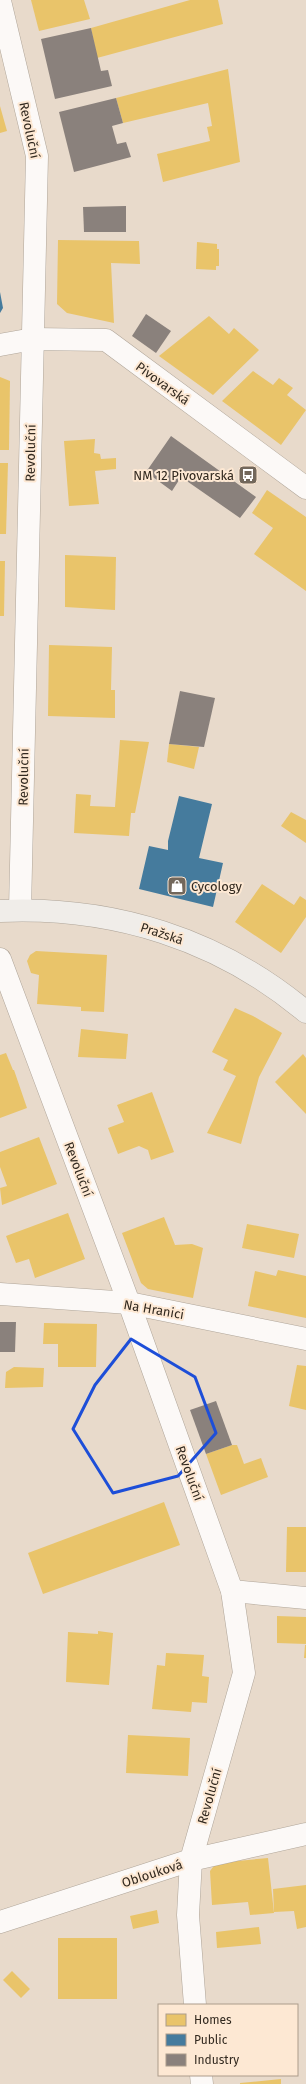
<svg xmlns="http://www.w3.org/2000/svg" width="306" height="2084" viewBox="0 0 306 2084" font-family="'Fira Sans',sans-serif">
	<rect width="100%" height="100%" fill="#e8dacb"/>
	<g fill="#e9c46a">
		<path d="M31,0h53l6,19 -51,12z"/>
		<path d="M190,0h28l5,24 -126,34 -6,-30z"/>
		<path d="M228,69l12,93 -77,20 -6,-28 53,-13 -3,-14 5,-1 -4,-23 -85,20 -7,-25z"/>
		<path d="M0,106l7,25 -7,2z"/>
		<path d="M58,240l81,1 1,23 -29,-1 3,60 -47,-10 -10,-9z"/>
		<path d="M197,242l20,2v5h2v17h-3v4l-20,-1z"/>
		<path d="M209,316l20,18 5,-6 25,22 -46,45 -54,-39z"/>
		<path d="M253,371l20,14 6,-7 14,10 -6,7 19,15 -25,35 -59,-44z"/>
		<path d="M0,377l10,4 -1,69h-9z"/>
		<path d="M95,439l-1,14 6,1 1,5 15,-1v11l-21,2 4,33 -30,2 -5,-65z"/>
		<path d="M0,463h8l-2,71h-6z"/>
		<path d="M267,490l39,27v74l-52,-37 19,-26 -21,-15z"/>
		<path d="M65,555l51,2 -1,53 -50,-3z"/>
		<path d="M0,561h5l-1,55h-4z"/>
		<path d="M49,645l63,2 -1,43h4v28l-67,-2z"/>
		<path d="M120,740l29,2 -14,71h-4l-2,23 -55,-3 2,-39 15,1 -1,11 25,1z"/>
		<path d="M169,744l30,3 -5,22 -27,-7z"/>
		<path d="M291,812l15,8v23l-25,-17z"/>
		<path d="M262,884l32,21 6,-9 6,4v17l-25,36 -46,-31z"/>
		<path d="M36,951l71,4 -3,57 -23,-1v-4l-44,-3 2,-29 -8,-2 -4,-12 3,-6z"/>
		<path d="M235,1008l18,8 29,17 -23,44 -18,67 -34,-11 29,-57 -13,-6 5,-10 -16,-8z"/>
		<path d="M81,1029l47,5 -2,25 -48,-2z"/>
		<path d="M6,1053l7,17h1l13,38 -27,10v-63z"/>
		<path d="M303,1054l3,4v56l-31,-32z"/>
		<path d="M152,1092l22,60 -23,8 -3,-10 -9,-4 -21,8 -10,-26 16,-6 -7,-17z"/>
		<path d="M39,1137l18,47 -55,21 -2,-17 7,-2 -7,-19v-15z"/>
		<path d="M68,1213l17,46 -50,19 -6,-19 -13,4 -10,-27z"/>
		<path d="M164,1217l11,28 17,-1 11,4 -10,50 -45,-9 -7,-6 -19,-50z"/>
		<path d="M247,1224l52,10 -5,24 -52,-10z"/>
		<path d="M278,1270l28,6v42l-58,-12 7,-35 21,5z"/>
		<path d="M44,1323l53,1 -1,43h-38v-23h-15z"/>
		<path d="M297,1365l9,1v44l-17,-4z"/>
		<path d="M14,1367l30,1 -1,19 -38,1 1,-16z"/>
		<path d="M232,1445h5l7,19 17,-6 7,19 -47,18 -15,-41z"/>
		<path d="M164,1502l16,43 -137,49 -15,-41z"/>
		<path d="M287,1527h19v45h-20z"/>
		<path d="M277,1616l29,1v27l-29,-1z"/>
		<path d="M98,1631l15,2 -4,52 -43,-3 2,-50 30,2z"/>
		<path d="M305,1645h1v13h-2z"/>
		<path d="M166,1653l38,2 -2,21 7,1 -2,26 -15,-1 -1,10 -39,-3 5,-44 8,1z"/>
		<path d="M128,1735l62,3 -2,38 -62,-3z"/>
		<path d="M268,1858l6,55 -24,2 -2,-13 -36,3 -2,-34 6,-8z"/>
		<path d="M306,1885v42l-9,2 -3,-18 -20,1 -1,-23z"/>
		<path d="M157,1910l2,13 -26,6 -3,-13z"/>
		<path d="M259,1927l2,17 -44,4 -1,-16z"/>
		<rect x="58" y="1938" width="59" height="61"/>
		<path d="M12,1971l18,18 -9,9 -18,-18z"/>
		<path d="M281,2079v5h-41v-1z"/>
	</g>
	<g fill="#457b9d">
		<path d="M0,292l3,16 -3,5z"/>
		<path d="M179,796l33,8 -13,54 24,5 -10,44 -74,-18 10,-43 19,4v-9z"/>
	</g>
	<g fill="#8a817c">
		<path d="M91,28l10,43 7,-1 4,16 -57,13 -14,-60z"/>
		<path d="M116,98l7,25 -11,3 5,18 9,-2 5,15 -57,15 -15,-60z"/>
		<path d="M126,206v26h-42l-1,-25z"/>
		<path d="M146,314l25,17 -15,22 -24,-17z"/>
		<path d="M171,436l85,61 -16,21 -59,-41 -9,14 -26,-19z"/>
		<path d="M180,691l35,7 -11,49 -35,-3z"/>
		<path d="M0,1322h16l-1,30h-15z"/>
		<path d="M216,1401l16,44 -26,9 -16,-44z"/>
	</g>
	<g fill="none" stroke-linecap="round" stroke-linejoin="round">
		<defs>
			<g id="street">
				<path d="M0,1l37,155 -17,754"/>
				<path d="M0,345l33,-6 73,1 200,148"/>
				<path d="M0,959l129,344 103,288 12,82 -53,187 -3,55 7,90"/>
				<path d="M0,1294l129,9 177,36"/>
				<path d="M232,1591l74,7"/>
				<path d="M0,1922l191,-62 115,-26"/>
				<path d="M201,2075l1,9"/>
			</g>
			<path id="secondary" d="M0,911c113,-5 219,28 306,101"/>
		</defs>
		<use href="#street" stroke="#afa599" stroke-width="23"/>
		<use href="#secondary" stroke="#afa599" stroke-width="23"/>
		<use href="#street" stroke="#fcf9f7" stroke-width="22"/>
		<use href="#secondary" stroke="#f0ede9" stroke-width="22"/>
	</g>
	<path fill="none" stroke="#1d4ed8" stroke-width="3" stroke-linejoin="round" d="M131,1339l64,38 21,56 -38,43 -65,17 -40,-64 22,-44z"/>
	<defs>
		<symbol id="bus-square" viewBox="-11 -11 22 22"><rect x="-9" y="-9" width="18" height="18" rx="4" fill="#72675b" stroke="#fde8d3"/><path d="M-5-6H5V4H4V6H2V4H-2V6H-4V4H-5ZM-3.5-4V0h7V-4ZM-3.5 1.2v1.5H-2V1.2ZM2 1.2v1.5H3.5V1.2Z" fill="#fff"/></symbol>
		<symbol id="shop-square" viewBox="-11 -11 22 22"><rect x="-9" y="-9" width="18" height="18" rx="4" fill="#72675b" stroke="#fde8d3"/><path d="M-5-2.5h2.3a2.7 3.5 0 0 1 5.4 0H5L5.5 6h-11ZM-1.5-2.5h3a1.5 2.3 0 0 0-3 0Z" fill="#fff"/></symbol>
	</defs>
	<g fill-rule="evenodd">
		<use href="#bus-square" x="237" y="464" width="22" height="22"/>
		<use href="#shop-square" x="166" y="875" width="22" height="22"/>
	</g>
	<g text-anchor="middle" stroke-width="4" stroke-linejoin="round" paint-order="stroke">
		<g font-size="13" fill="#32291f" stroke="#fde8d3">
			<text transform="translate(30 130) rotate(78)" y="5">Revoluční</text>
			<text transform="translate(163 383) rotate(36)" y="5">Pivovarská</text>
			<text transform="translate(30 453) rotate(-89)" y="5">Revoluční</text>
			<text transform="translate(23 777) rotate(-89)" y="5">Revoluční</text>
			<text transform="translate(162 933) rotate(18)" y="5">Pražská</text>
			<text transform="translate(79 1169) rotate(69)" y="5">Revoluční</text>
			<text transform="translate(154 1309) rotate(10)" y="5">Na Hranici</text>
			<text transform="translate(190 1473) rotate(70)" y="5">Revoluční</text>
			<text transform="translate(209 1796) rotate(-74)" y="5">Revoluční</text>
			<text transform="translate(152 1873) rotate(-18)" y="5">Oblouková</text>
		</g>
		<g font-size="13" fill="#32291f" stroke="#fde8d3" text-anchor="end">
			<text x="234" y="480">NM 12 Pivovarská</text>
			<text x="191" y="891" text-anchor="start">Cycology</text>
		</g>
	</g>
	<rect x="158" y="2004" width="140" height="72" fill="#fde8d3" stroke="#ac9c8b"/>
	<rect x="166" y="2014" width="20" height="12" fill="#e9c46a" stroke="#ac9c8b"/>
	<text x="194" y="2024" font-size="12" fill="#32291f">Homes</text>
	<rect x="166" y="2034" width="20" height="12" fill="#457b9d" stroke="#ac9c8b"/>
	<text x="194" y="2044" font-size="12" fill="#32291f">Public</text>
	<rect x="166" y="2054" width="20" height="12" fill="#8a817c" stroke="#ac9c8b"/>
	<text x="194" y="2064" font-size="12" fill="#32291f">Industry</text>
</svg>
